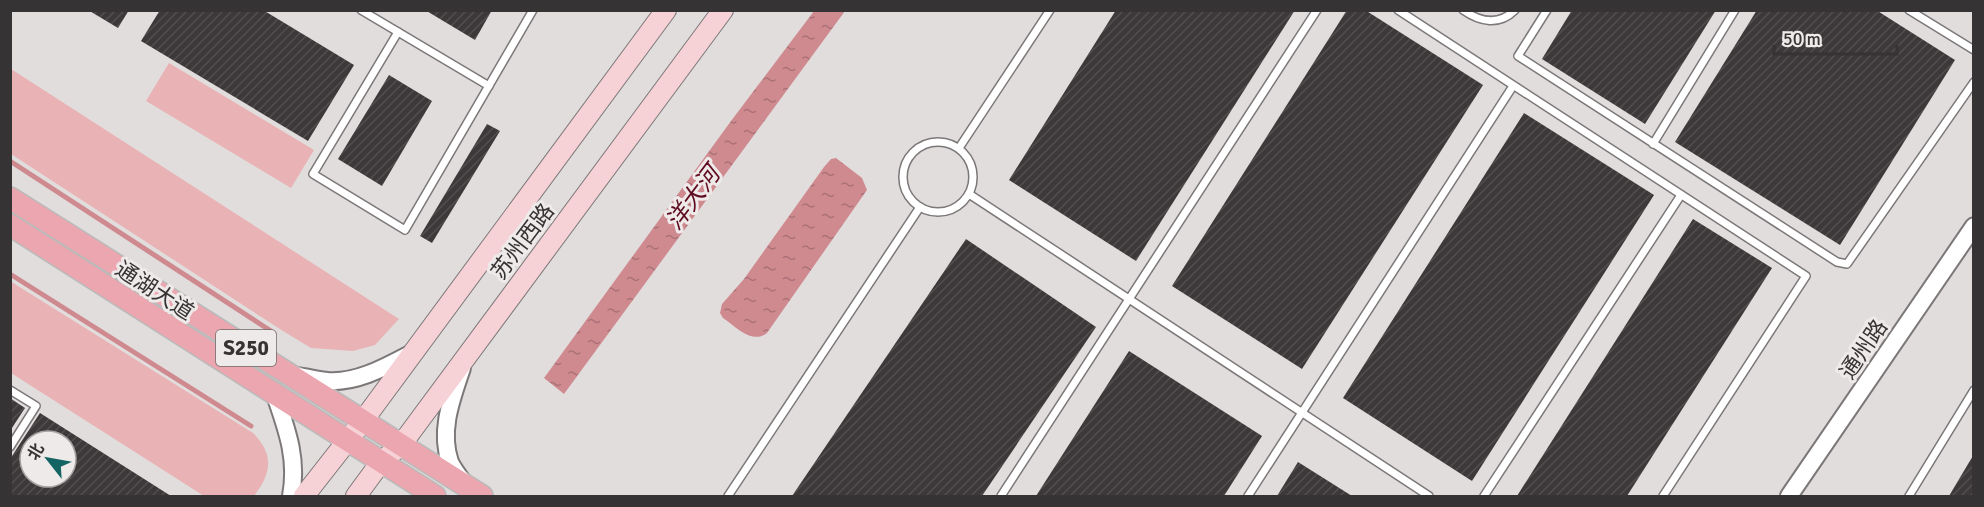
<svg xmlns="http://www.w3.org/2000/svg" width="1984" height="507" viewBox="0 0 1984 507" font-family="Signika,'Noto Sans SC',sans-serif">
	<defs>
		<pattern id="water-ripples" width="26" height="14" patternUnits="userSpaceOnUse" patternTransform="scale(1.5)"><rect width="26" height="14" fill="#cf8a90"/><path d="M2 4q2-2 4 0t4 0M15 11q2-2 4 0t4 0" fill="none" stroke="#a97176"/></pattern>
		<pattern id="building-hatch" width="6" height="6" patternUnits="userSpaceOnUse" patternTransform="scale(1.5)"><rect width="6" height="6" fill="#3d393a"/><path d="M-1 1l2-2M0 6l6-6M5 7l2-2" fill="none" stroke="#514e4e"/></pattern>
	</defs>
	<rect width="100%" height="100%" fill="#e2dddd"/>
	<g fill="#e9b2b5">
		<path d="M169,63l145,87 -23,38 -145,-87z"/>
		<path d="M10,69h1l388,250 -24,26 -22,6 -42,-3 -28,-17 -272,-177z"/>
		<path d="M10,281l243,152c21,21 19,40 1,63h-50l-193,-123z"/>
	</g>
	<g fill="url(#water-ripples)">
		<path d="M814,11h31l-281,383 -20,-16 187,-257z"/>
		<path d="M836,158l26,20 5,12 -100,143c-15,12 -32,-7 -44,-15l-3,-5 2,-9 22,-25 80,-112 7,-8z"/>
	</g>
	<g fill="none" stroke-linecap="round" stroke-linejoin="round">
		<g stroke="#cf8a90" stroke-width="5">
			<path d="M10,161l264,172"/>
			<path d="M10,274l241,152"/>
		</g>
	</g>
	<g fill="url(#building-hatch)" fill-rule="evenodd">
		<path d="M88,10h41l-11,18z"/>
		<path d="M160,10h103l91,55 -46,76 -167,-100z"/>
		<path d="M425,10h67l-17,30z"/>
		<path d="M1116,10h179l-159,251 -127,-81z"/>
		<path d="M1347,10h18l118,75 -181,284 -130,-83z"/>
		<path d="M1572,10h144l-71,114 -103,-65z"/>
		<path d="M1757,10h119l79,50 -115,185 -165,-103z"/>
		<path d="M389,75l43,26 -50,85 -44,-27z"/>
		<path d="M1524,113l130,82 -182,286 -129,-83z"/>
		<path d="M487,124l13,7 -68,112 -12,-7z"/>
		<path d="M1693,219l79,49 -145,228h-110z"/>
		<path d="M966,239l130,88 -114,169h-190z"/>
		<path d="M1129,351l133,85 -38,60h-188z"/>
		<path d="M10,398l15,10 -15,23z"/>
		<path d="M40,413l131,83h-161v-37zM30,441h36v36h-36z"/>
		<path d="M1974,454v42h-25z"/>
		<path d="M1298,462l54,34h-75z"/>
	</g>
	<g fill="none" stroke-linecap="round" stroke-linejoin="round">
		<defs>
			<g id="service">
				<path d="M361,10l128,76"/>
				<path d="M1398,10l408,266 -143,220"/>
				<path d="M1463,10c17,12 36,16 52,0"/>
				<path d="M1547,10l-29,46 319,206 10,2 127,-182"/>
				<path d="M1909,10l65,40"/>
				<path d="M398,32l-85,142 92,56 128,-220"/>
				<circle cx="938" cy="177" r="35"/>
				<path d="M1653,144l82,-134"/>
				<path d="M959,148l91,-138"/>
				<path d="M969,194l460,302"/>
				<path d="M10,390l26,16 -26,41"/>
				<path d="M728,496l192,-289"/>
				<path d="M1001,496l316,-486"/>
				<path d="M1248,496l265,-410"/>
				<path d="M1484,496l197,-301"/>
				<path d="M1909,496l65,-106"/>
			</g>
			<g id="tertiary">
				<path d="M462,368c-10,30 -23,62 -12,94 3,7 9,14 13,20"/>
				<path d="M296,376c10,1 21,4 32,5 30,2 59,-15 84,-28"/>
				<path d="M275,395c12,35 23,64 16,101"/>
				<path d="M1789,496l185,-270"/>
			</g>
			<g id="secondary">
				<path d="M304,496l58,-74 304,-412"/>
				<path d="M356,496l25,-34 20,-17 322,-435"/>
			</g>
			<g id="primary">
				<path d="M10,198l472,298"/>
				<path d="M10,225l425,271"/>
			</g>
		</defs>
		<use href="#service" stroke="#7c7778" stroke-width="10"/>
		<use href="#tertiary" stroke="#7c7778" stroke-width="20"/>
		<use href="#secondary" stroke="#7c7778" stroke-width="22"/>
		<use href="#primary" stroke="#bababa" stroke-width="24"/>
		<use href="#service" stroke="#fff" stroke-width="7"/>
		<use href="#tertiary" stroke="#fff" stroke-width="16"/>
		<use href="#secondary" stroke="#f6d2d7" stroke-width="20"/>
		<use href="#primary" stroke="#eca6af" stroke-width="21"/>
	</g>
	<g text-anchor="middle" stroke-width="6" stroke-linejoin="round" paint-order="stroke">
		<rect fill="#efeaea" stroke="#6d6a6a" stroke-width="1.5" x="216" y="330" width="60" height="36" rx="4.5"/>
		<g font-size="21" font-weight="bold" fill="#353333">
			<text x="246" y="355">S250</text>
		</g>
		<g font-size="22" fill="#353333" stroke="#efeaea">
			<text transform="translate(522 241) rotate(-53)" y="8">苏州西路</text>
			<text transform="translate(155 290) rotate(33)" y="8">通湖大道</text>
			<text transform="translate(1863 349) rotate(-56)" y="8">通州路</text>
		</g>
		<g font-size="24" font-style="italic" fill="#5f0c20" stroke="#efeaea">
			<text transform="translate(693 198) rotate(-53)" y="8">洋大河</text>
		</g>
	</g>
	<rect width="1984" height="507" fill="none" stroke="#353333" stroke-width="24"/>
	<g transform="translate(48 459) rotate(301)"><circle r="28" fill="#efeaea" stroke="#a5a1a1" stroke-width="1.5"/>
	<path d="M0-4.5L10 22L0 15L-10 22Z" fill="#156464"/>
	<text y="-9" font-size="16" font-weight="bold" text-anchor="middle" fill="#353333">北</text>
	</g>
	<path d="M1774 45v9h123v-9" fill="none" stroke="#353333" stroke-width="3"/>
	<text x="1783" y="45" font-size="18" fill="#353333" stroke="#efeaea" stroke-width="4.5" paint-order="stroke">50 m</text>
</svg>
